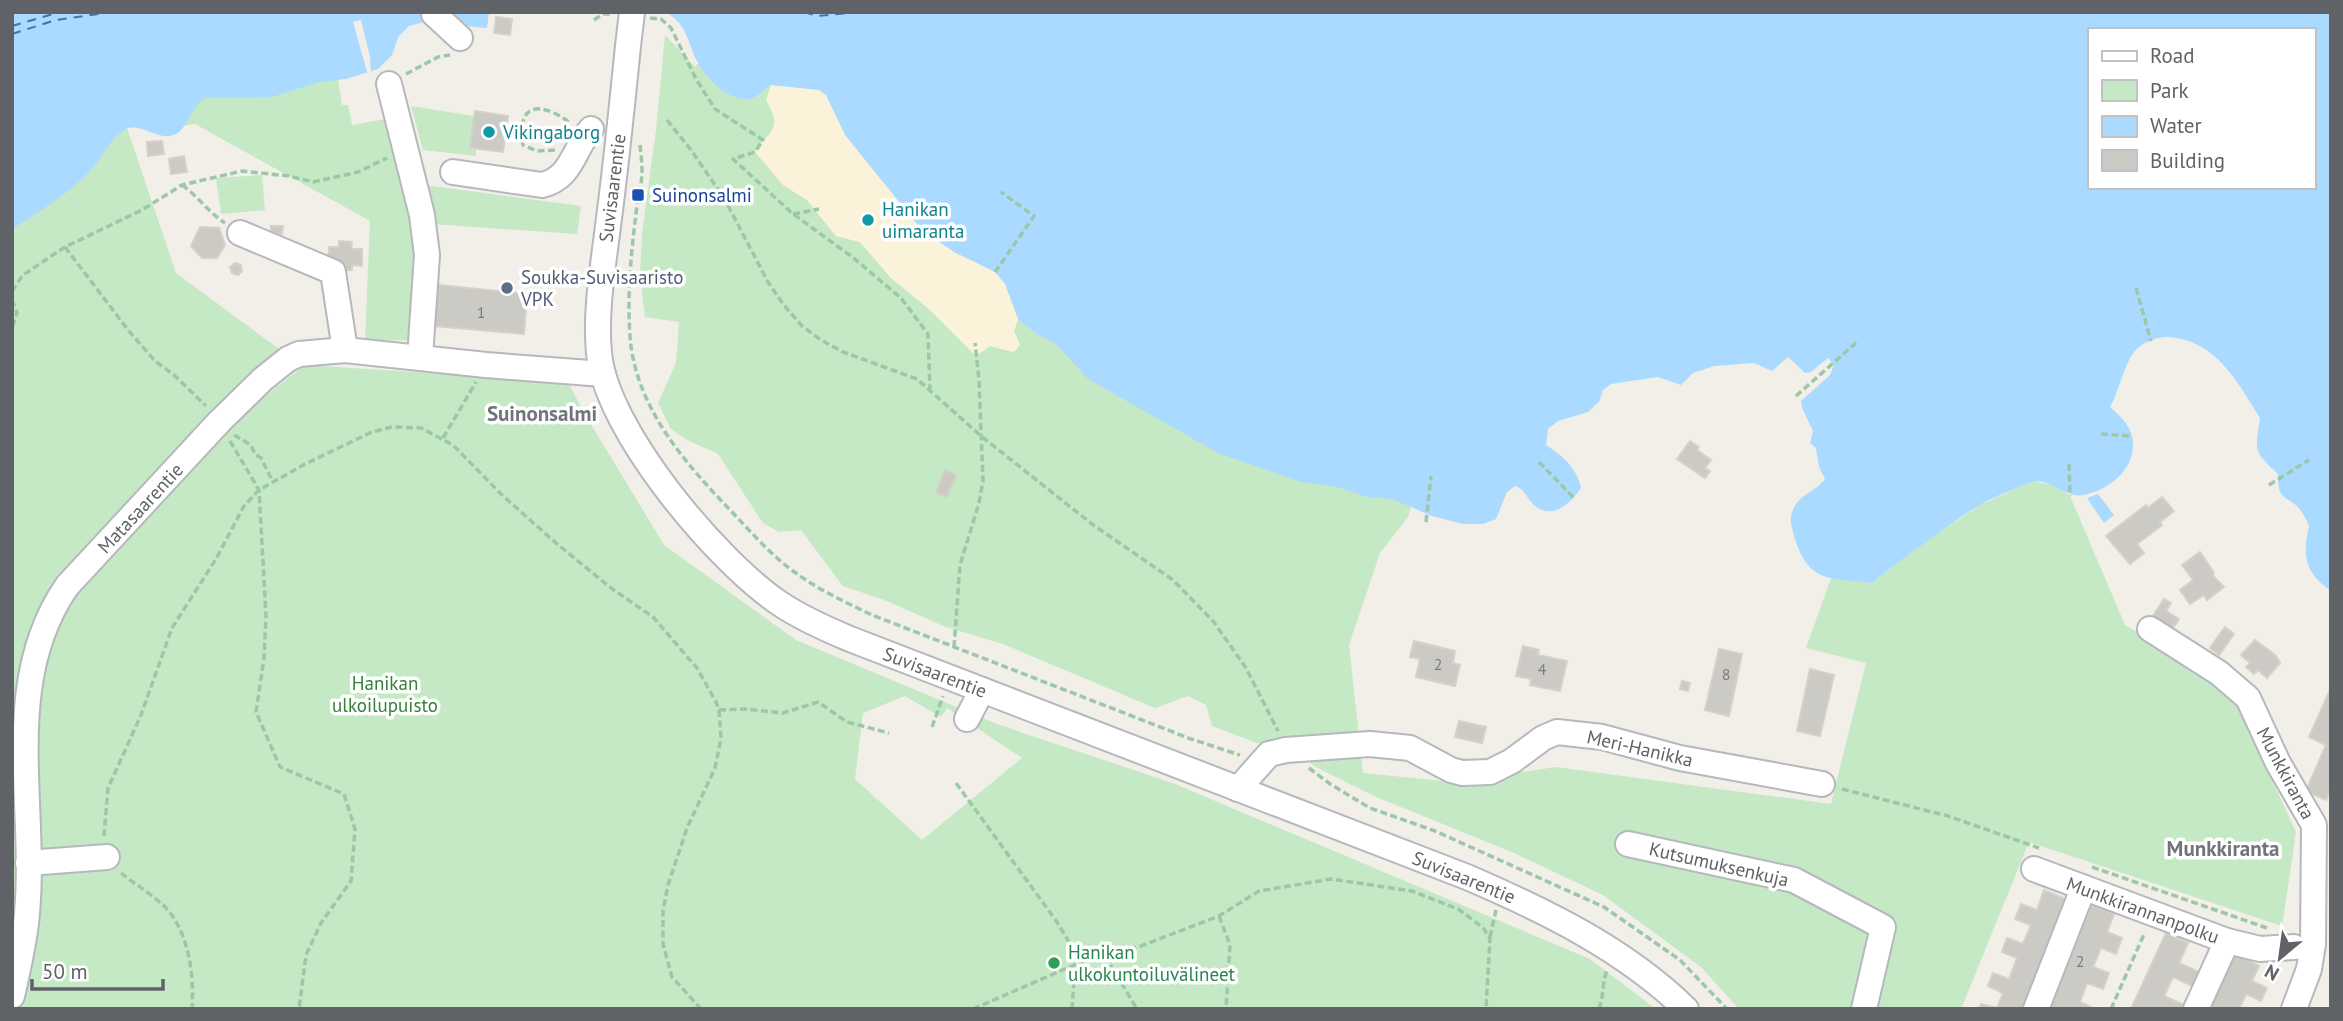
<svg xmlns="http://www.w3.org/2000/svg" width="2343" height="1021" viewBox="0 0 2343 1021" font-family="'PT Sans',sans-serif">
	<rect width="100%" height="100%" fill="#f1efe8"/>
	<g fill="#c5e8c5" fill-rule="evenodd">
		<path d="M328,12l14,93h6l4,20 34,-6 24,64 171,23 -4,28 -161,-11 3,18 -9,99 -45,1 5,-120 -175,-97 -12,2 -12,-65z"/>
		<path d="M665,35l30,32 9,-9 110,-4 -48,46c10,18 15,27 -3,40l20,45 24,15 29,36 24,6 31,36 38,31 61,37 24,6v-21l4,-13 393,189 -3,10 -28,36 -31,92 14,128 90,9 103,-15 275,37 35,-141 -60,-15 25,-70 41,5 27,-23 81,-55 53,-24 21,4 16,11 55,129 102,58 69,149 -14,94 -253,-84 -68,167h-222l-38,-42 -98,-72 -89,-42 -140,-57 -60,-30 -26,-23 -23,3 -53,-20 -6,-21 -18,-9 -33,12 -152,-64 -57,-17 -59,-26 -44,-15 -42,-56 -22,2 -16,-9 -45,-69 -31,-14 -16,-11 -13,-26 18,-40 3,-41 -34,-5 -5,-42 2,-41 14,-104z"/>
		<path d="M12,104l124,23 -9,1 49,145 103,76 -49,52 9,15 66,-51 263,17 15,29 81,134 132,95 201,84 178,60 415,175 66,50h-1644zM905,696l36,21 6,-9 75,50 -100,82 -67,-61 8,-66z"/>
		<path d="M411,106l63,10 -4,31 6,2v7l-53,-6z"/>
		<path d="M262,175l3,35 -44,4 -5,-36z"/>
	</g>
	<path fill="#fbf3d9" d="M771,85l48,5 7,5 95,134 33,23 41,20 10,12 13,35 -4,12 6,14 -6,7 -24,-6 -14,10 -47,-47 -38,-31 -31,-36 -24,-6 -29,-36 -24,-15 -28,-33c16,-23 28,-23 11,-52z"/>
	<g fill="#aadaff" fill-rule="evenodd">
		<path d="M12,12h423l-7,9 -19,5 -11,11 -6,18 -14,14 -32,10 -27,3 -47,15 -67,1c-14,10 -17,27 -26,34 -20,14 -38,-13 -55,-2 -16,11 -22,28 -34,41 -21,23 -52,41 -78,58z"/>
		<path d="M447,12h42l-2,16 -23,-2z"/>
		<path d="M665,12h1666v579c-26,-19 -29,-34 -22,-65 -3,-7 -7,-15 -12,-20 -16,-12 -19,-9 -19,-32 -25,-23 -23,-23 -18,-56 -23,-37 -45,-79 -93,-81 -11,0 -26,6 -33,15 -12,17 -14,37 -24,55 9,8 19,17 22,29 7,30 -22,55 -49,59 -19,4 -34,-20 -54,-12 -16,7 -34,13 -49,22 -14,8 -27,18 -40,27 -23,17 -46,32 -68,51 -40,-5 -63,1 -77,-44 -3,-11 -7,-20 -1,-31 7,-15 23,-17 31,-29l-6,-12 -3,-19 -6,-5 3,-12 -11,-23 -1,-7 29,-26 4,-10 -6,-7 -17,14 -6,1 -17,-16 -16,14 -18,-8 -40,3 -21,7 -12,12 -23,-8 -47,7 -8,6 -4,12 -11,10 -30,9 -10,8 -2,16c17,11 31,23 35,43 -10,15 -29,33 -47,17 -7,-6 -9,-16 -19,-19l-8,6 -11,27 -13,5h-20l-31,-8 -40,-17 -25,-2 -30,-10 -36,-5 -83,-29 -130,-74 -32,-35 -19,-10 -19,-15 -13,-35 -10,-12 -41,-20 -33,-23 -76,-94 -19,-40 -7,-5 -48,-5c-7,5 -15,13 -23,14 -19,2 -43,-21 -51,-38 -10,-19 -10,-38 -32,-49zM2089,30h224v157h-224z"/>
		<path d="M2098,494l16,21 -10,8 -17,-25z"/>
	</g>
	<path fill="#f1efe8" d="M361,20l9,37 1,17 -3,1 -15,-53z"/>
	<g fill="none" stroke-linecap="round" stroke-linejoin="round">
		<g stroke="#4174aa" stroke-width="2" stroke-dasharray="9 7" stroke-linecap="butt">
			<path d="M804,12l13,4 45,-4"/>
			<path d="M12,26l48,-14"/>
			<path d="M12,34l44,-14 57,-8"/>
		</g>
	</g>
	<g fill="#cccac5" stroke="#d6d1c6" stroke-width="2">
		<path d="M496,17l16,2 -2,16 -16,-2z"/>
		<path d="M475,111l33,5 -5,36 -33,-4z"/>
		<path d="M162,141l2,13 -16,2 -1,-14z"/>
		<path d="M184,156l3,16 -16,2 -2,-15z"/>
		<path d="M271,226h12l-1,8 -11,-1z"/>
		<path d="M200,227l19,1 6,17 -8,13h-15l-11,-12z"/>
		<path d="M339,241l13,1 -1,7h11v17l-10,-1v5h-7v-5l-17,-1 1,-17h10z"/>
		<path d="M235,263l6,2 1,6 -4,4 -6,-2 -2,-6z"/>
		<path d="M438,285l89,9 -3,40 -89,-8z"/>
		<path d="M1690,441l9,6 -2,3 14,10 -6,8 5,3 -5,7 -28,-19z"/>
		<path d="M945,470l11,5 -9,22 -11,-4z"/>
		<path d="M2162,497l12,14 -14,11 2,3 -25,19 7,9 -14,11 -24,-28 40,-31 2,3z"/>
		<path d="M2200,552l14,21 -1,3 11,11 -17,13 -3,-5 -14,9 -10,-14 13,-10 -11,-15z"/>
		<path d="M2164,599l7,4 -5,8 13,8 -6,9 -20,-12z"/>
		<path d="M2225,627l9,7 -15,21 -9,-7z"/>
		<path d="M2255,640l20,15 5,8 -13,15 -9,-8 -4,4 -8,-7 4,-4 -9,-8z"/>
		<path d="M1414,641l41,10 -2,12 7,2 -5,21 -39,-9 4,-18 -10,-2z"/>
		<path d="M1523,646l16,4 -1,5 29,6 -7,30 -30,-6 1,-6 -15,-3z"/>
		<path d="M1719,649l23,5 -13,62 -24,-6z"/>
		<path d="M1810,669l24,6 -14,61 -23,-5z"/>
		<path d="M1682,681l8,2 -2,8 -8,-2z"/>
		<path d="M2331,688v100l-5,12 -20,-9 20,-46 -17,-8z"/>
		<path d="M1459,721l27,6 -4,16 -27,-6z"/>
		<path d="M2044,890l26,11 -43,108h-48l2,-5 16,4 6,-15 -15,-7 5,-13 16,6 8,-21 -15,-6 5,-14 16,6 8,-19 -16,-6 6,-15 16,6z"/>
		<path d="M2086,903l28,11 -7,18 15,6 -6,16 -15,-6 -8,19 16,6 -6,16 -16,-6 -7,19 15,7h-49z"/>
		<path d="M2166,933l22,10 -9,20 20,9 -7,14 -19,-9 -9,19 20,9 -2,4h-51z"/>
		<path d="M2234,954l25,12 -7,15 15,7 -6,13 -15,-7 -7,15h-31z"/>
	</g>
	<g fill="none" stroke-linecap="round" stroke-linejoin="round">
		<defs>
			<g id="minor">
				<path d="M434,14l26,24"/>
				<path d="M628,46c-6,60 -12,120 -20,180 -5,41 -13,86 -9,127 7,77 117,207 180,250 22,15 47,26 71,36l617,238c79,34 157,72 219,132"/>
				<path d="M389,84l33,131 5,40 -7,102"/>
				<path d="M453,172l89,13c30,-7 31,-35 49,-56"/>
				<path d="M240,233l93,39 12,78"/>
				<path d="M2150,629l69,44 29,25 30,65 36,62 -1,119 -4,25 -15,40"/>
				<path d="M967,719l15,-29"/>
				<path d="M1238,789l31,-35 17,-4 84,-6 40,4 41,22 11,3 28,-1 22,-11 31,-23 14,-6 45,5 78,21 142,26"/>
				<path d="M1628,844l166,36 89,47 -19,82"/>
				<path d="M28,863l79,-6"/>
				<path d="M2034,869l193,72 33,8 34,-2"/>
				<path d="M12,996c6,-27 13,-55 15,-83 10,-110 -27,-230 40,-327l152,-164 44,-43 25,-20 11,-5 46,-4 141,15 117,9"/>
				<path d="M2036,1009l47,-120"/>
				<path d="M2196,1009l31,-68"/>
			</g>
		</defs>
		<use href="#minor" stroke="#b5b8bc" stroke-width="28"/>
		<g stroke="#9cc7a9" stroke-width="3.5" stroke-dasharray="7 3.5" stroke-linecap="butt">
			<path d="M650,18l11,1 10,9 25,51 19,30 48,31 -8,12 -22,7 60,55 58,42 50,42 27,36 2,55"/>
			<path d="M594,20l9,-6h8"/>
			<path d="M406,74l32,-17 12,-2"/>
			<path d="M667,120l24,30 33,48 44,84 15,22 19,22 19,14 22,12 74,27 64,57 111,88 81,56 40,41 33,47 32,63"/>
			<path d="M640,145c1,9 2,18 2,27 0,13 -5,28 -6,42 -5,39 -9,82 -6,122 5,71 55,127 102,176 19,20 38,42 61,59 24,18 52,31 79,44l319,124 49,16"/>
			<path d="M555,150l-18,1 -14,-6c-2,-6 -2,-10 -1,-17 2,-31 32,-18 48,-5"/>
			<path d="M182,185c16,11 26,27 43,38"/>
			<path d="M793,214l26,-5"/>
			<path d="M65,247l63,83 27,31 19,14 32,31"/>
			<path d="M995,272l39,-56 -33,-24"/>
			<path d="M2136,288l15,53"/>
			<path d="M12,291l11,-16 42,-28 77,-37 40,-25 60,-14 47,5 24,6 45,-10 29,-14"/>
			<path d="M12,300l5,13 -5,15"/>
			<path d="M1796,396l62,-55"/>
			<path d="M2101,434l31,2"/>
			<path d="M234,435l17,10 4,9 6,4 12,24"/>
			<path d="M443,438l33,-56"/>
			<path d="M230,441l29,49 7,126 -2,42 -8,54 24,55 64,27 11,35 -4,52 -30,42 -15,32 -7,54"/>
			<path d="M1539,462l35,36"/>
			<path d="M2069,464l1,32"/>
			<path d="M2269,485l40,-25"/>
			<path d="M1426,522l5,-46"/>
			<path d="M954,647l6,-82 19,-62 4,-22 -4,-101 -4,-37"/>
			<path d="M719,710l26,-1 38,4 35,-11 29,20 42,11"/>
			<path d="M932,727l11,-31"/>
			<path d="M1309,768l21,16 40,24 65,23 169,76 76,53 47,49"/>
			<path d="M956,783l101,139 24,40"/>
			<path d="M1842,789l106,27 91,32"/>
			<path d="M104,836l4,-48 33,-73 31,-87 44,-69 28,-53 15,-16 46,-26 67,-32 20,-5 29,1 32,17 49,50 54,48 55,45 42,29 44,51 19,34 3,8 2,28 -6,30 -28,60 -19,57 -5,26v33l9,33 29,32"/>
			<path d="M2092,867l175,61"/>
			<path d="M121,873c16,13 38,25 50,41 19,26 23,64 21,95"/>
			<path d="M1219,916l11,29 -4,64"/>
			<path d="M1490,937l6,-27"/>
			<path d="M1105,956l32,53"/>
			<path d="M973,1009l108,-47 60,-16 78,-30 40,-25 72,-12 81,12 46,18 15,11 11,9 6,10 -4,70"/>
			<path d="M1072,1009l3,-43"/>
			<path d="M1599,1009c5,-13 3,-26 8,-39"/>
			<path d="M2111,1009l34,-77"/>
		</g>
		<use href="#minor" stroke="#fff" stroke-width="24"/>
		<defs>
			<path id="minor-bridge" d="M628,46l4,-34"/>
		</defs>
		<use href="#minor-bridge" stroke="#b5b8bc" stroke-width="28" stroke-linecap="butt"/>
		<use href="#minor-bridge" stroke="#fff" stroke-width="24"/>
	</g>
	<g fill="#0f9aa8" stroke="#fff" stroke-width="2.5">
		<circle cx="489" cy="132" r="7"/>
		<circle cx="868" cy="220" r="7"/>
	</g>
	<rect fill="#1a4fb4" stroke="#fff" stroke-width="2.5" x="631" y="188" width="14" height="14" rx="3.5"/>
	<circle fill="#5c6f8a" stroke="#fff" stroke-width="2.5" cx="507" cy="288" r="7"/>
	<circle fill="#2e9e5b" stroke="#fff" stroke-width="2.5" cx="1054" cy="963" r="7"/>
	<g text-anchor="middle" stroke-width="7" stroke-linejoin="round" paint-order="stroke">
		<g font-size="16" fill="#7a7d7f">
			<text x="481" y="318">1</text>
			<text x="1438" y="670">2</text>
			<text x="1542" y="675">4</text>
			<text x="1726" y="680">8</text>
			<text x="2080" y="967">2</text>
		</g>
		<g font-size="19" fill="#0d838f" stroke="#fff" text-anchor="start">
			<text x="503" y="139">Vikingaborg</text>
			<text x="882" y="216">Hanikan<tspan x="882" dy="22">uimaranta</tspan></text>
		</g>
		<g font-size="19" fill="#5f6368" stroke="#fff">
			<text transform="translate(612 188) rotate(-83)" y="7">Suvisaarentie</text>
			<text transform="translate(140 508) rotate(-47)" y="7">Matasaarentie</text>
			<text transform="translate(935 672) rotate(21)" y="7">Suvisaarentie</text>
			<text transform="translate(1640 748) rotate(13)" y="7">Meri-Hanikka</text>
			<text transform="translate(2286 773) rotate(62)" y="7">Munkkiranta</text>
			<text transform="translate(1719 864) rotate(13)" y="7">Kutsumuksenkuja</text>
			<text transform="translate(1464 877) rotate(22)" y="7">Suvisaarentie</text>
			<text transform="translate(2143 910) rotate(20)" y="7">Munkkirannanpolku</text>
		</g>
		<g font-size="19" fill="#164399" stroke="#fff" text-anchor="start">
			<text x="652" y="202">Suinonsalmi</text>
		</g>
		<g font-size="19" fill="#4e5e75" stroke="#fff" text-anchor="start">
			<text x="521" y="284">Soukka-Suvisaaristo<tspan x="521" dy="22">VPK</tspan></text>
		</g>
		<g font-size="19" fill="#348238" stroke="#fff">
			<text x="385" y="690">Hanikan<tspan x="385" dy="22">ulkoilupuisto</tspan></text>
		</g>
		<g font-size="19" fill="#27864d" stroke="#fff" text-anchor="start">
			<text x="1068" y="959">Hanikan<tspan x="1068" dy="22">ulkokuntoiluvälineet</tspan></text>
		</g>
		<g font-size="21" font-weight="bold" fill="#70757a" stroke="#fff">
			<text x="542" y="421">Suinonsalmi</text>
			<text x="2223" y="856">Munkkiranta</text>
		</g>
	</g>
	<rect width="2343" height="1021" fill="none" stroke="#5f6368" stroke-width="28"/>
	<rect x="2088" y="28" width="228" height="161" fill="#ffffff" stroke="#bfc1c3" stroke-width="2"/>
	<rect x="2102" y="51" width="35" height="10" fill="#ffffff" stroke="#bfc1c3" stroke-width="2"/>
	<text x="2150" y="63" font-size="21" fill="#5f6368">Road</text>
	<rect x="2102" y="80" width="35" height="21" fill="#c5e8c5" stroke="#bfc1c3" stroke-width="2"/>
	<text x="2150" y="98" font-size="21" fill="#5f6368">Park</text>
	<rect x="2102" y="116" width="35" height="21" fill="#aadaff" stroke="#bfc1c3" stroke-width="2"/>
	<text x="2150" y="133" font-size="21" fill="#5f6368">Water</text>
	<rect x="2102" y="150" width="35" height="21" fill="#cccac5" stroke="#bfc1c3" stroke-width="2"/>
	<text x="2150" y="168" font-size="21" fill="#5f6368">Building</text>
	<g transform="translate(2280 958) rotate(209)" stroke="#ffffff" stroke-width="5" paint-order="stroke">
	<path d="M0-5L12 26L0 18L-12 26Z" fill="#5f6368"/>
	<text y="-10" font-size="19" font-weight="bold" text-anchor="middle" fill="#5f6368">N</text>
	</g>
	<path d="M32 979v10h131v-10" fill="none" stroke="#5f6368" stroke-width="3.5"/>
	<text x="42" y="979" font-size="21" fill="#5f6368" stroke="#ffffff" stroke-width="5" paint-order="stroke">50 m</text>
</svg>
